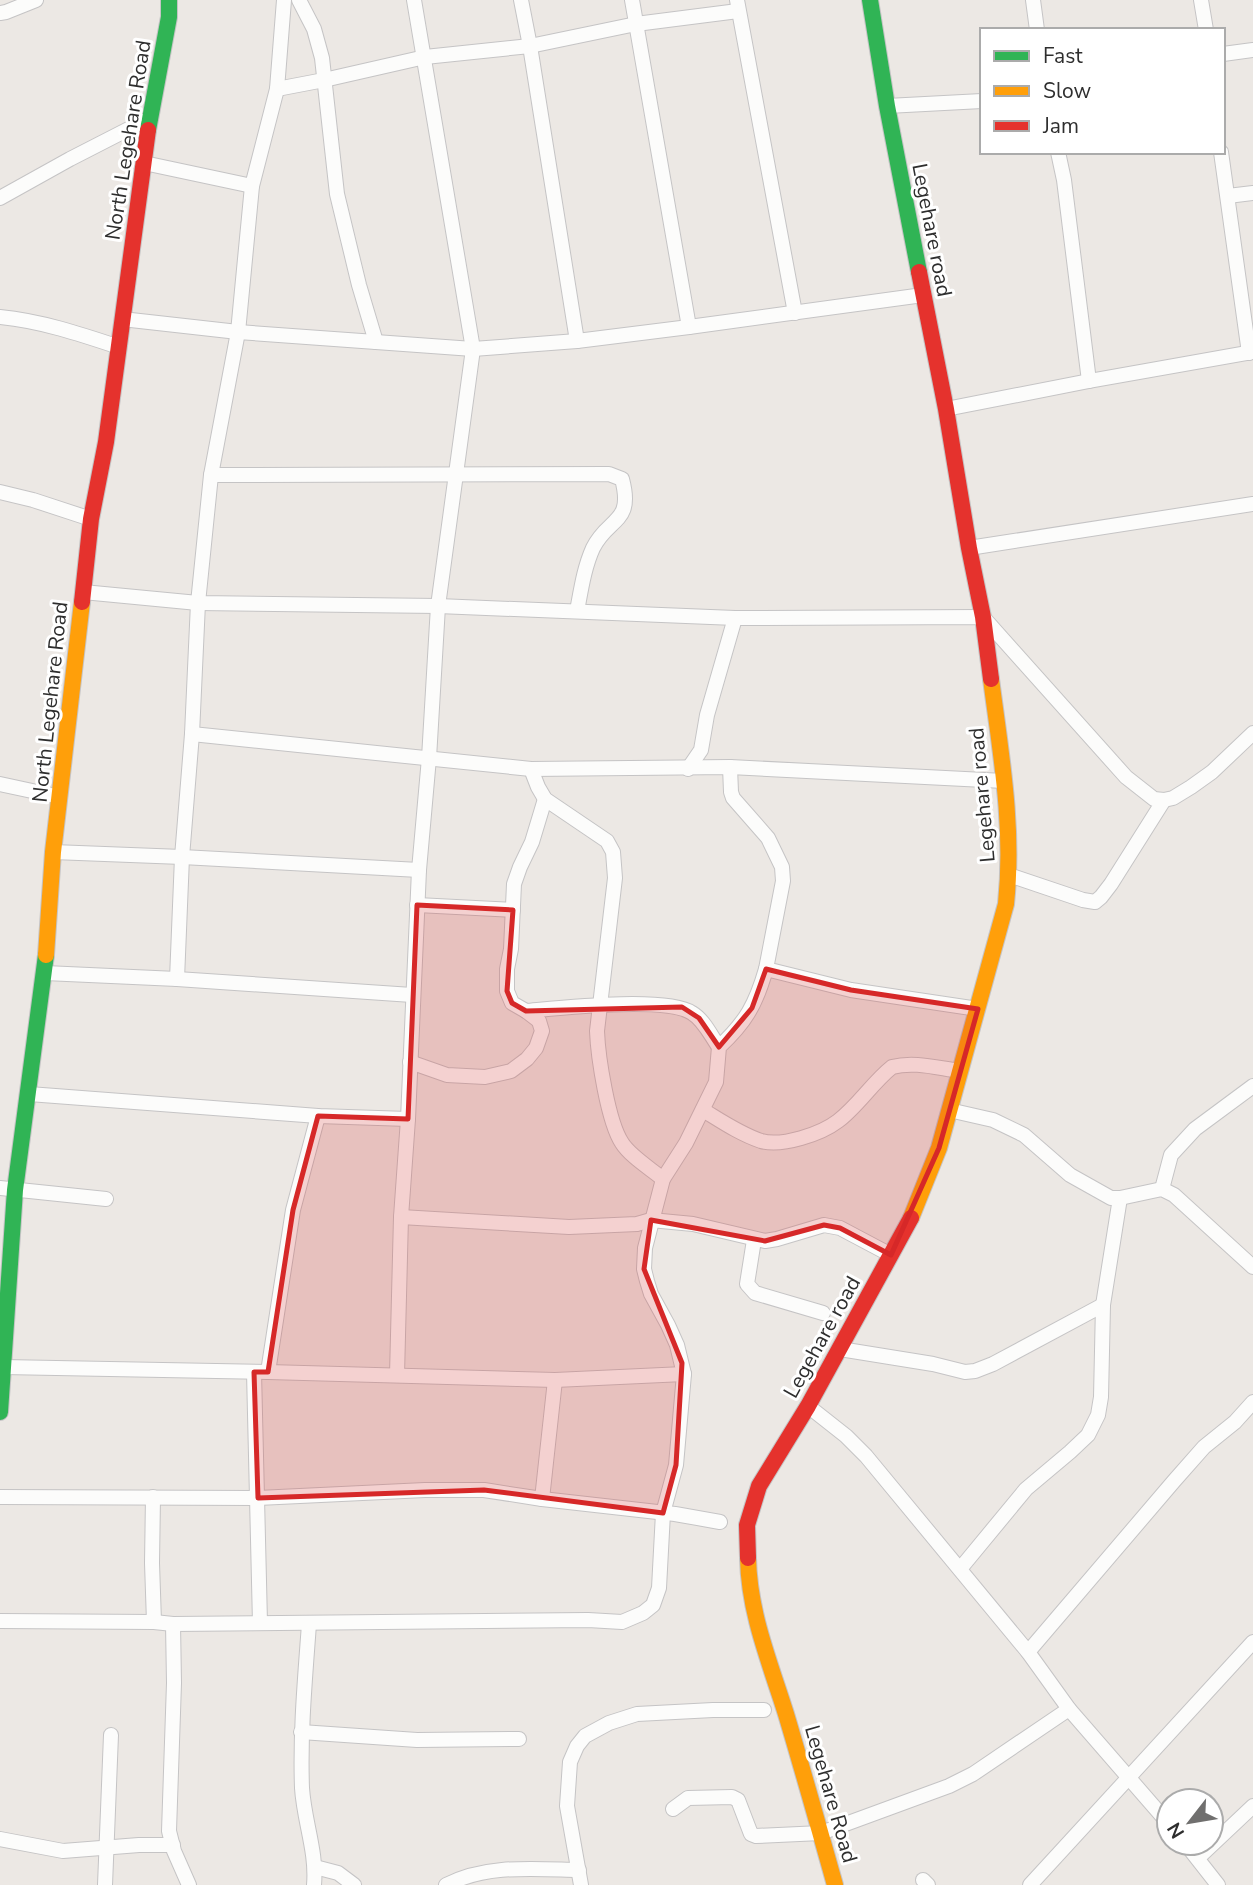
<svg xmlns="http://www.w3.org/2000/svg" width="1253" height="1885" viewBox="0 0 1253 1885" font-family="'Nunito Sans',sans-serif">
	<rect width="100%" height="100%" fill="#ece8e4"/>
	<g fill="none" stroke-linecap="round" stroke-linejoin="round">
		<defs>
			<g id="street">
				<path d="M299,0l15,29 8,29 15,136 22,91 17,57"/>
				<path d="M521,0l9,46 47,295"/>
				<path d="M632,0l57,327"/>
				<path d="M737,0l58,313"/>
				<path d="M1033,0l4,30"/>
				<path d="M1201,0l5,30"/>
				<path d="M0,13l6,-1 30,-12"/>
				<path d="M1223,54l30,-4"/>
				<path d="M277,89l47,-9 101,-23 105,-11 106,-22 102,-13"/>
				<path d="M887,106l95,-5"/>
				<path d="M1058,152l6,28 25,201"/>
				<path d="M1221,152l28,201"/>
				<path d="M144,163l108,23"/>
				<path d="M1228,196l25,-3"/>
				<path d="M0,198l70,-39 80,-41"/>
				<path d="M0,317c41,4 80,17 119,30"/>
				<path d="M122,319l116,13 235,17 104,-8 112,-14 234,-32"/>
				<path d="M946,409l143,-28 164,-29"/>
				<path d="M211,475l398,-1 13,5c12,45 -14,38 -29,69 -9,20 -12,42 -16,63"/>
				<path d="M0,492l33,8 58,19"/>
				<path d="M969,548l284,-44"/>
				<path d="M83,592l115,11 240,3 297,12 248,-1 143,160 28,22 10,1 9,-2 18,-11 21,-15 41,-39"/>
				<path d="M192,734l339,35 199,-2 274,14"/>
				<path d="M730,767l1,25 2,6 35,40 14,29 1,14 -17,88 85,21 127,19"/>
				<path d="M531,769l7,18 7,12 62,42 6,11 2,26 -18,153c1,26 11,91 25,112 8,13 29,26 41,36"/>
				<path d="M688,769l13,-19 6,-35 28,-97"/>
				<path d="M0,784l60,13"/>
				<path d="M53,852l129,5 237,13"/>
				<path d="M1009,875l74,25 12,2 6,-5 10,-13 53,-84"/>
				<path d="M417,905l96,5"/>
				<path d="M45,973l132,6 235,16"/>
				<path d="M177,979l5,-122 10,-123 6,-131 13,-128 27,-143 14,-146 25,-97 7,-89"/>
				<path d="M526,1011c34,-3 140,-15 166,2 12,7 19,23 27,34"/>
				<path d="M410,1062l37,13 38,2 26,-6 16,-12 9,-11 6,-17 -3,-10 -13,-10 -14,-8 -5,-12v-22l4,-20 3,-65 6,-17 12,-25 13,-43"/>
				<path d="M29,1094l289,22 90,3"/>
				<path d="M703,1110c18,11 37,24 58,31 21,6 60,-7 77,-20 20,-15 34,-38 54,-54 22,-6 45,1 68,4"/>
				<path d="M949,1110l44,10 31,15 46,40 41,23h9l42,-9 12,6 79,72"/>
				<path d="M0,1188l106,11"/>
				<path d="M1162,1189l9,-34 24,-26 58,-43"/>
				<path d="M401,1217l168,10 68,-3 14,-4 42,4 72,17 12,-2 47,-14 16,3 51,27"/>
				<path d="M754,1240l-7,44 8,9 68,20"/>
				<path d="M840,1349l93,15 32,8 10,-1 18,-7 110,-59"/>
				<path d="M3,1367l265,5 287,8 129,-6"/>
				<path d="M254,1372l6,251"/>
				<path d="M268,1372l25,-162 25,-94"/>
				<path d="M397,1375l4,-158 7,-98 11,-249 10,-112 9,-152 35,-257 -59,-349"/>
				<path d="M808,1406l38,30 20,20 162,196 41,57 100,115"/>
				<path d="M0,1497l258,1 167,-8h59l58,9 133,15 45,8"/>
				<path d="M153,1497l-1,66 2,59"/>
				<path d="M542,1499l13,-119"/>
				<path d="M960,1569l66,-80 44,-37 18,-17 10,-20 3,-18 2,-92 17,-107"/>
				<path d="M0,1621l154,1 19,2 415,-4 34,2 21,-9 10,-8 6,-17 4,-75 13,-48 8,-91 -7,-29 -9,-20 -17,-31 -4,-13 -3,-12 1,-21 18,-69 23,-36 30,-61 3,-35c27,-25 37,-43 47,-78"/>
				<path d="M173,1624l1,59 -5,148 5,20 15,34"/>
				<path d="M309,1624c-4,55 -9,109 -7,164 2,33 15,64 12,97"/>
				<path d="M1028,1652l146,-171 30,-34 31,-25 18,-20"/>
				<path d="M301,1732l116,8 102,-1"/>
				<path d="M673,1809l15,-11 44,-1 6,3 13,34 5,2 65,-3 128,-47 24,-12 96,-65"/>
				<path d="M0,1839l63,12 76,-6h34"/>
				<path d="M1185,1843l33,42"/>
				<path d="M1198,1858l55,-52"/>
				<path d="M315,1867l23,6 16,12"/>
				<path d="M923,1880l5,5"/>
				<path d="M105,1885l6,-150"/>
				<path d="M446,1885c41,-21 88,-16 133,-15"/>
				<path d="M581,1885l-14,-79 3,-44 7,-16 8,-10 24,-13 28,-9 76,-4h51"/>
				<path d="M1030,1885l223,-243"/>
			</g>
			<g id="fast">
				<path d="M870,0l17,106 32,166"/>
				<path d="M148,130l21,-113v-17"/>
				<path d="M0,1412l15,-222 31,-235"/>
			</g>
			<g id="slow">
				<path d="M46,955l7,-103 29,-250"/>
				<path d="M911,1218l28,-70 67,-244c8,-77 -5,-149 -15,-225"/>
				<path d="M748,1558c1,55 22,105 38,156 17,57 33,114 49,171"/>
			</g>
			<g id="jam">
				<path d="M919,272l27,137 23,139 14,69 8,62"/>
				<path d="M82,602l9,-83 15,-77 42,-312"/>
				<path d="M748,1558l-1,-33 12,-39 49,-80 103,-188"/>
			</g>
		</defs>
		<use href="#street" stroke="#c5c4c5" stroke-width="16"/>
		<use href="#fast" stroke="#c5c4c5" stroke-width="18"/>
		<use href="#slow" stroke="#c5c4c5" stroke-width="18"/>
		<use href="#jam" stroke="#c5c4c5" stroke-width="18"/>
		<use href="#street" stroke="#fcfcfb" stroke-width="14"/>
		<use href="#fast" stroke="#30b455" stroke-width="16"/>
		<use href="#slow" stroke="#ff9f0a" stroke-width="16"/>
		<use href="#jam" stroke="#e5322d" stroke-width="16"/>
	</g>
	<path fill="#d62828" fill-opacity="0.2" stroke="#d62828" stroke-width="5" stroke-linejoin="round" d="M417,905l96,5 -6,81 5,12 14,8 156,-4 17,11 20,29 33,-39 14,-39 85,21 127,19 -39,139 -48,107 -51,-27 -16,-3 -59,16 -114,-21 -7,49 38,94 -6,102 -13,48 -179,-23 -226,8 -4,-126h14l25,-162 25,-94 90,3z"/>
	<g text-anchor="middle" stroke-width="6" stroke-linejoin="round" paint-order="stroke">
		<g font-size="21" fill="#2e2e2e" stroke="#fff">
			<text transform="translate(128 140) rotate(-81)" y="7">North Legehare Road</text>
			<text transform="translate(932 230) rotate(79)" y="7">Legehare road</text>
			<text transform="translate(50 702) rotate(-84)" y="7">North Legehare Road</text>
			<text transform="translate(982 795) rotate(-95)" y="7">Legehare road</text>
			<text transform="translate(822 1337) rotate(-61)" y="7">Legehare road</text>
			<text transform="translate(831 1794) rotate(74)" y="7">Legehare Road</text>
		</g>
	</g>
	<rect x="980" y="28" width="245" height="126" fill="#ffffff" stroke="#ababab" stroke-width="2"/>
	<rect x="994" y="51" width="35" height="10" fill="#30b455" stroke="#ababab" stroke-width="2"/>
	<text x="1043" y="63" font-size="21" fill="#2e2e2e">Fast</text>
	<rect x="994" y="86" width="35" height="10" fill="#ff9f0a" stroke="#ababab" stroke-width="2"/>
	<text x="1043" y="98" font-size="21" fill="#2e2e2e">Slow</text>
	<rect x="994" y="121" width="35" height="10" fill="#e5322d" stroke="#ababab" stroke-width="2"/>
	<text x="1043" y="133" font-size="21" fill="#2e2e2e">Jam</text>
	<g transform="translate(1190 1822) rotate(239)"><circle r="33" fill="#ffffff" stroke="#ababab" stroke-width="2"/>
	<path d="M0-5L12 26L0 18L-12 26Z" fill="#706f6e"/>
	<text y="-10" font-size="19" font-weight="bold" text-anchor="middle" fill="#2e2e2e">N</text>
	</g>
</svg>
